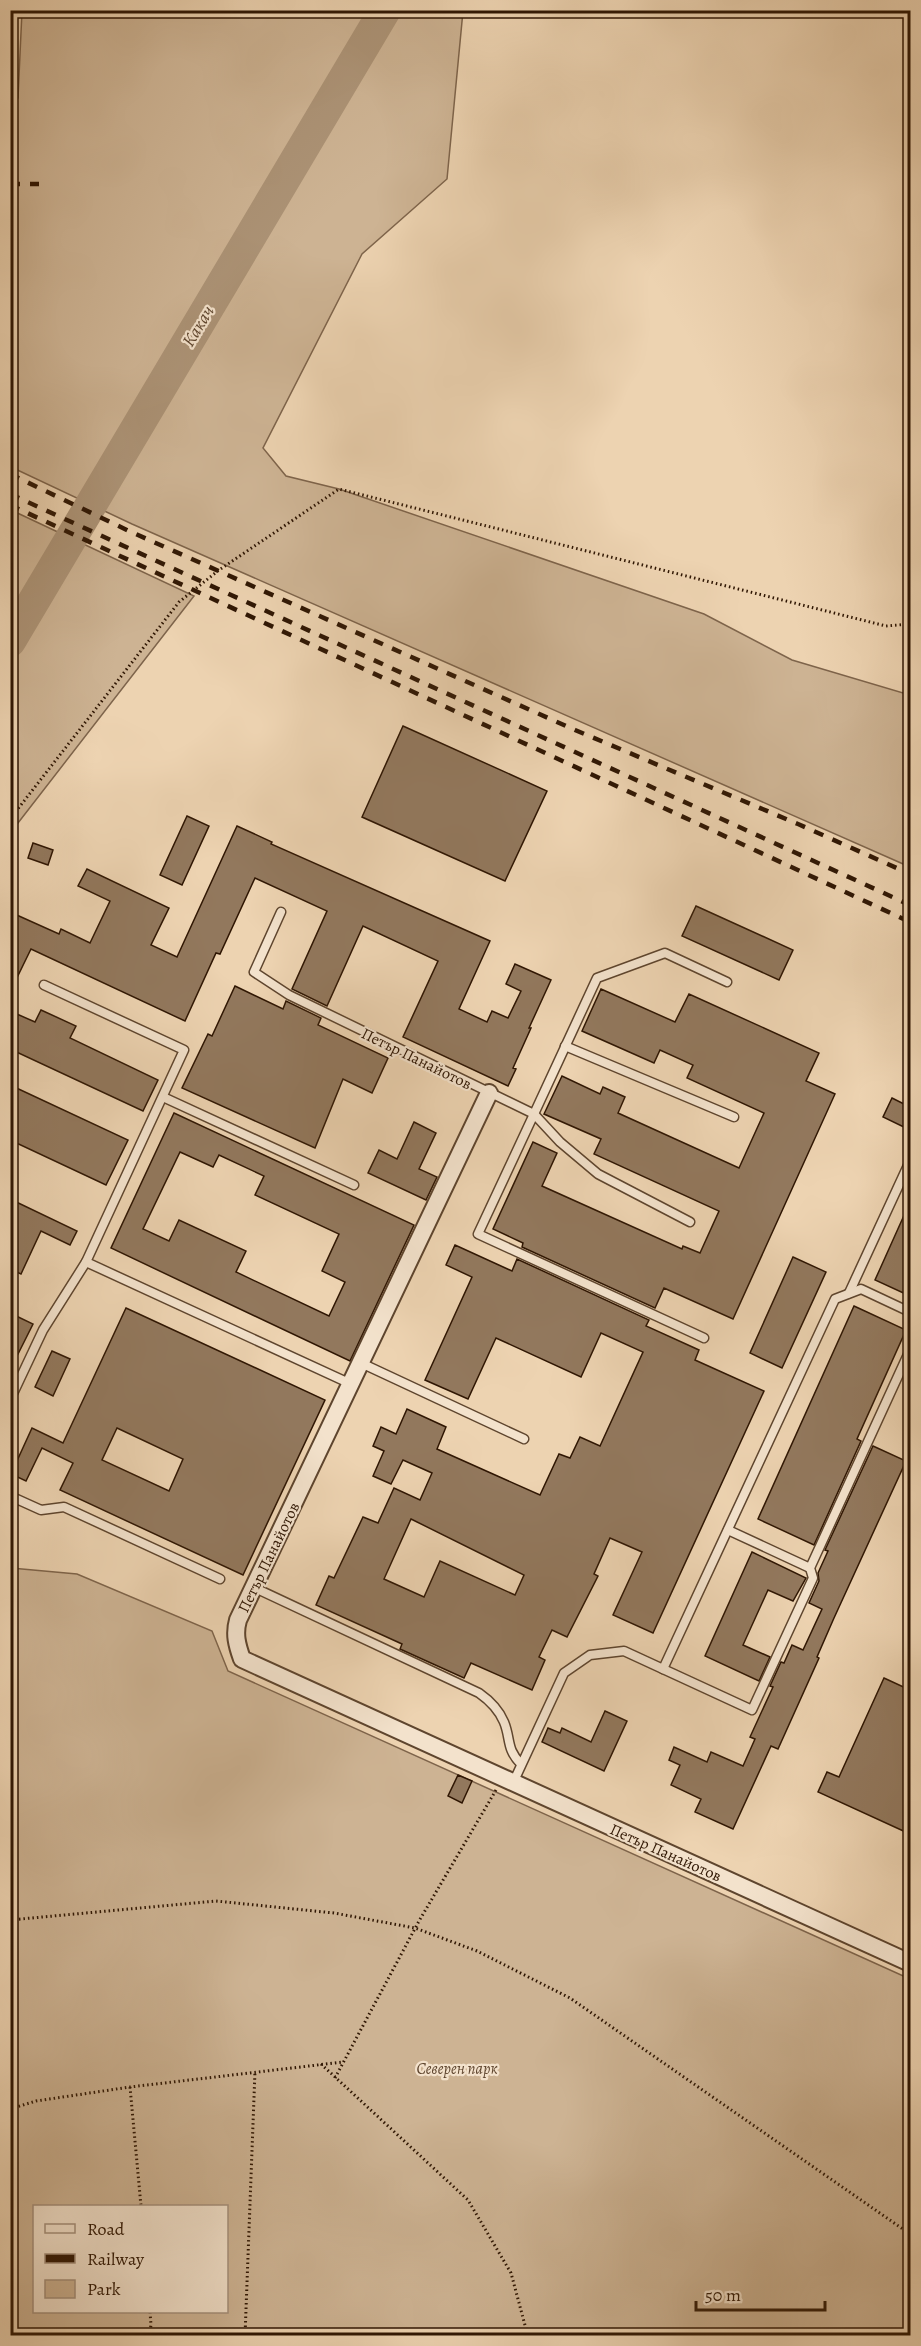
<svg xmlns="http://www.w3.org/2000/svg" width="921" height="2346" viewBox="0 0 921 2346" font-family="Alegreya,serif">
	<rect width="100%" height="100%" fill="#edd3b1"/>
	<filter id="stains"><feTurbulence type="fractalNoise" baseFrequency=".00333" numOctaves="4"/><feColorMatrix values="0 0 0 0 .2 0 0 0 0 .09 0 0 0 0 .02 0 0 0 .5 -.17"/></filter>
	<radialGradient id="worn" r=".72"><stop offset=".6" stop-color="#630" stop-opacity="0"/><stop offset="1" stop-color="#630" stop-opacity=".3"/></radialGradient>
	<g fill="#cdb393" stroke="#7e644b" stroke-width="1.5" fill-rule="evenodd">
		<path d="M22,11h441l-16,168 -85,75 -99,194 23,28 53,13 365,125 88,46 118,35v172l-778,-343 -121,-57 -1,-365 8,-4z"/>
		<path d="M11,510l183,86 -183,236z"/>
		<path d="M11,1568l66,6 135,57 16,40 682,308v356h-899zM34,2206h192v106h-192z"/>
	</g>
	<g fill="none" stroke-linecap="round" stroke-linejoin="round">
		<path stroke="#ac9376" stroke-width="32" d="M10,641l375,-631"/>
	</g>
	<g fill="#92785d" stroke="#2f1603" stroke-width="1.5" fill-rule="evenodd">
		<path d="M403,726l144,65 -42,90 -143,-64z"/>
		<path d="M187,816l22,10 -27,59 -22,-10z"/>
		<path d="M237,826l35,16 -1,2 219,97 -31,68 28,13 5,-11 16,7 13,-27 -15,-7 9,-20 36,16 -22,48h2l-18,40 3,1 -8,17 -105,-49 35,-76 -75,-35 -36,80 -35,-17 35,-78 -72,-33 -35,76 -4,-1 -31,68 -154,-72 -21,43v-80l49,22 2,-5 29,14 20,-42 -32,-15 9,-17 82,39 -18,37 26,12z"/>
		<path d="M33,843l20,7 -5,15 -20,-7z"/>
		<path d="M696,906l97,44 -14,30 -97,-44z"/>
		<path d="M235,986l48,23 3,-8 35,17 -3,7 70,33 -16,35 -29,-14 -28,69 -133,-60 26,-54 4,2z"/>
		<path d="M601,989l74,33 14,-28 130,59 -13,28 29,13 -102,225 -69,-31 -9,20 -133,-61 1,-4 -30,-14 40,-87 24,11 -15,33 140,63 1,-3 17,7 19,-42 -125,-57 7,-15 -57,-25 18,-38 38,18 3,-7 22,10 -7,16 121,55 25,-55 -77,-35 6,-13 -33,-15 -6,13 -72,-32z"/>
		<path d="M41,1010l35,16 -6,12 88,42 -15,31 -133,-62v-38l25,11z"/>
		<path d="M10,1085l118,55 -22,45 -96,-45z"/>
		<path d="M892,1098l18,9v23l-27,-13z"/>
		<path d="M174,1113l240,112 -64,136 -239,-113zM180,1152l33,15 6,-12 45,21 -9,19 84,39 -17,37 23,11 -16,34 -93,-44 10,-21 -67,-31 -10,21 -26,-12z"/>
		<path d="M414,1122l22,11 -17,36 18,8 -11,23 -58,-27 11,-23 18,9z"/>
		<path d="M10,1199l67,32 -7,14 -29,-14 -20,43 -11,-5z"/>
		<path d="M910,1202v94l-35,-16z"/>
		<path d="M455,1245l57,26 5,-12 132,61 -3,6 53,24 -4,10 69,31 -111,242 -40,-18 29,-63 -32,-14 -16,36 4,2 -31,61 -15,-7 -13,27 6,3 -13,30 -61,-27 -7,15 -64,-29 2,-5 -86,-39 13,-29 5,2 29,-61 15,6 16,-35 26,12 12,-27 -29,-13 -12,24 -18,-8 11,-25 -11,-5 8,-19 15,7 11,-25 39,18 -9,22 103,46 19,-41 11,4 10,-21 20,9 43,-94 -42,-19 -20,44 -85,-39 -28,61 -43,-19 47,-103 -26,-12zM411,1519l113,56 -9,20 -75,-34 -16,36 -40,-18z"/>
		<path d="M793,1257l33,15 -44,96 -32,-15z"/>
		<path d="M854,1306l52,24 -49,109 4,2 -47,104 -56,-26z"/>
		<path d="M126,1308l199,92 -82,175 -183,-85 13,-27 -31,-15 -16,33 -15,-7 21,-46 31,15zM117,1428l66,31 -14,32 -67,-31z"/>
		<path d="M10,1313l23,11 -23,46z"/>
		<path d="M52,1351l18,8 -17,37 -18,-9z"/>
		<path d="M873,1446l33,15 -72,157 -17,39 2,1 -41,91 -7,-3 -38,83 -38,-17 6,-13 -30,-14 9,-20 -11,-5 5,-13 33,15 4,-10 32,14 12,-27 -5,-2 23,-50 -3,-1 11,-24 3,1 8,-18 11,5 19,-41 -13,-6 10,-22 -1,-8 10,-22 -3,-1z"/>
		<path d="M752,1552l54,26 -13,23 -25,-11 -25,55 27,12 -11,24 -54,-25z"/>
		<path d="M884,1678l26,12v144l-92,-42 9,-20 12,5z"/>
		<path d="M605,1711l22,10 -23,50 -62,-29 6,-14 12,5 2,-5 29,14z"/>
		<path d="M458,1775l14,6 -10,22 -14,-7z"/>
	</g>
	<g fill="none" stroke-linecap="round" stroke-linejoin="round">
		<defs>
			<g id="service">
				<path d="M281,912l-27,60 35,23 245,119 63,-136 68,-25 62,29"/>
				<path d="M44,985l140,65 -98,212 265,122"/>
				<path d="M565,1046l169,71"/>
				<path d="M163,1097l191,88"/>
				<path d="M690,1222l-92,-48 -38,-32 -26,-28 -56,120 226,104"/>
				<path d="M849,1293l61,-132"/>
				<path d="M361,1363l163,76"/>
				<path d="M10,1400l33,-70 43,-68"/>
				<path d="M10,1496l31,14 23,-3 156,72"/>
				<path d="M728,1530l82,38"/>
				<path d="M253,1587l226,106c10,7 20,17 25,29 7,17 2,27 17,42"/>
				<path d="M663,1669l172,-370 26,-10 49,23"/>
				<path d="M513,1783l51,-110 26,-18 34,-4 128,59 61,-132 -3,-10 100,-218"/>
			</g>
			<path id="minor" d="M489,1093l-251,527c-4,14 -1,25 4,39l668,304"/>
		</defs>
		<use href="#service" stroke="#5e452e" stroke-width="11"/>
		<use href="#minor" stroke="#5e452e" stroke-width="20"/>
		<g stroke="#2f1603" stroke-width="3" stroke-dasharray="1.5 3" stroke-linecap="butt">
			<path d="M10,819l169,-217 40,-32 120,-81 547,137 24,-2"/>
			<path d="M10,1920l206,-19 118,12 81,15 62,23 93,47 340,236"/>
			<path d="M321,2064l147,136 43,73 15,56 -1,7"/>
			<path d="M335,2078l84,-157 77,-131"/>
			<path d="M130,2087l11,119"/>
			<path d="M10,2109l26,-8 94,-14 213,-25"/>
			<path d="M149,2336l2,-11 -1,-13"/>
			<path d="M245,2336l10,-265"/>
		</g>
		<use href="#service" stroke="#f3e2cc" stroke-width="8"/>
		<use href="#minor" stroke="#f3e2cc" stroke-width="16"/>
		<g stroke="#2f1603" stroke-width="4.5" stroke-dasharray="10 10" stroke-linecap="butt">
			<path d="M10,184h29"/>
			<path d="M10,474l119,57 446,199 223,94 112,50"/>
			<path d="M10,494l900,411"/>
			<path d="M10,505l900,417"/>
		</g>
	</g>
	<g text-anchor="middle" stroke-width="4.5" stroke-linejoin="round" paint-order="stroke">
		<g font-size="16" fill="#2f1603" stroke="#f3e2cc">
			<text transform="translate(417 1058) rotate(26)" y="6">Петър Панайотов</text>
			<text transform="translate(268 1557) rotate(-64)" y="6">Петър Панайотов</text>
			<text transform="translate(666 1852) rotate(24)" y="6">Петър Панайотов</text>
		</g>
		<g font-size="16" font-style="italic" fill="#5e452e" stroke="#f3e2cc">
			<text x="457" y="2074">Северен парк</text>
		</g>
		<g font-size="18" font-style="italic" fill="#614831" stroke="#f3e2cc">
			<text transform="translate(198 326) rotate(-59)" y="6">Какач</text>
		</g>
	</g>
	<rect width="921" height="2346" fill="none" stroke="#edd3b1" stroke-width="36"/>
	<rect x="12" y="12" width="897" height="2322" fill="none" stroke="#2f1603" stroke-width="3"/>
	<rect x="18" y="18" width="885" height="2310" fill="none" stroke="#2f1603" stroke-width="1.5"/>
	<rect x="33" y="2205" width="195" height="108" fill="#f3e2cc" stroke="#a5907c" stroke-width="1.5"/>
	<rect x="45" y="2224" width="30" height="9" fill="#f3e2cc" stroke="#a5907c" stroke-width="1.5"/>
	<text x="87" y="2235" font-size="18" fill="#2f1603">Road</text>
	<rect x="45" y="2254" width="30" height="9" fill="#2f1603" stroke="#a5907c" stroke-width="1.5"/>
	<text x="87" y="2265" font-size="18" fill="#2f1603">Railway</text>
	<rect x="45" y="2280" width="30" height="18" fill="#cdb393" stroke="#a5907c" stroke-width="1.5"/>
	<text x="87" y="2295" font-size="18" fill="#2f1603">Park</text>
	<path d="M696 2301v9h129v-9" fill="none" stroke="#2f1603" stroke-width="3"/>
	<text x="705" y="2301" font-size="18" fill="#2f1603" stroke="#f3e2cc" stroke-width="4.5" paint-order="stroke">50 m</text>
	<rect width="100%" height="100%" filter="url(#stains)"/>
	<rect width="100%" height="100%" fill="url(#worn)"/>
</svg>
